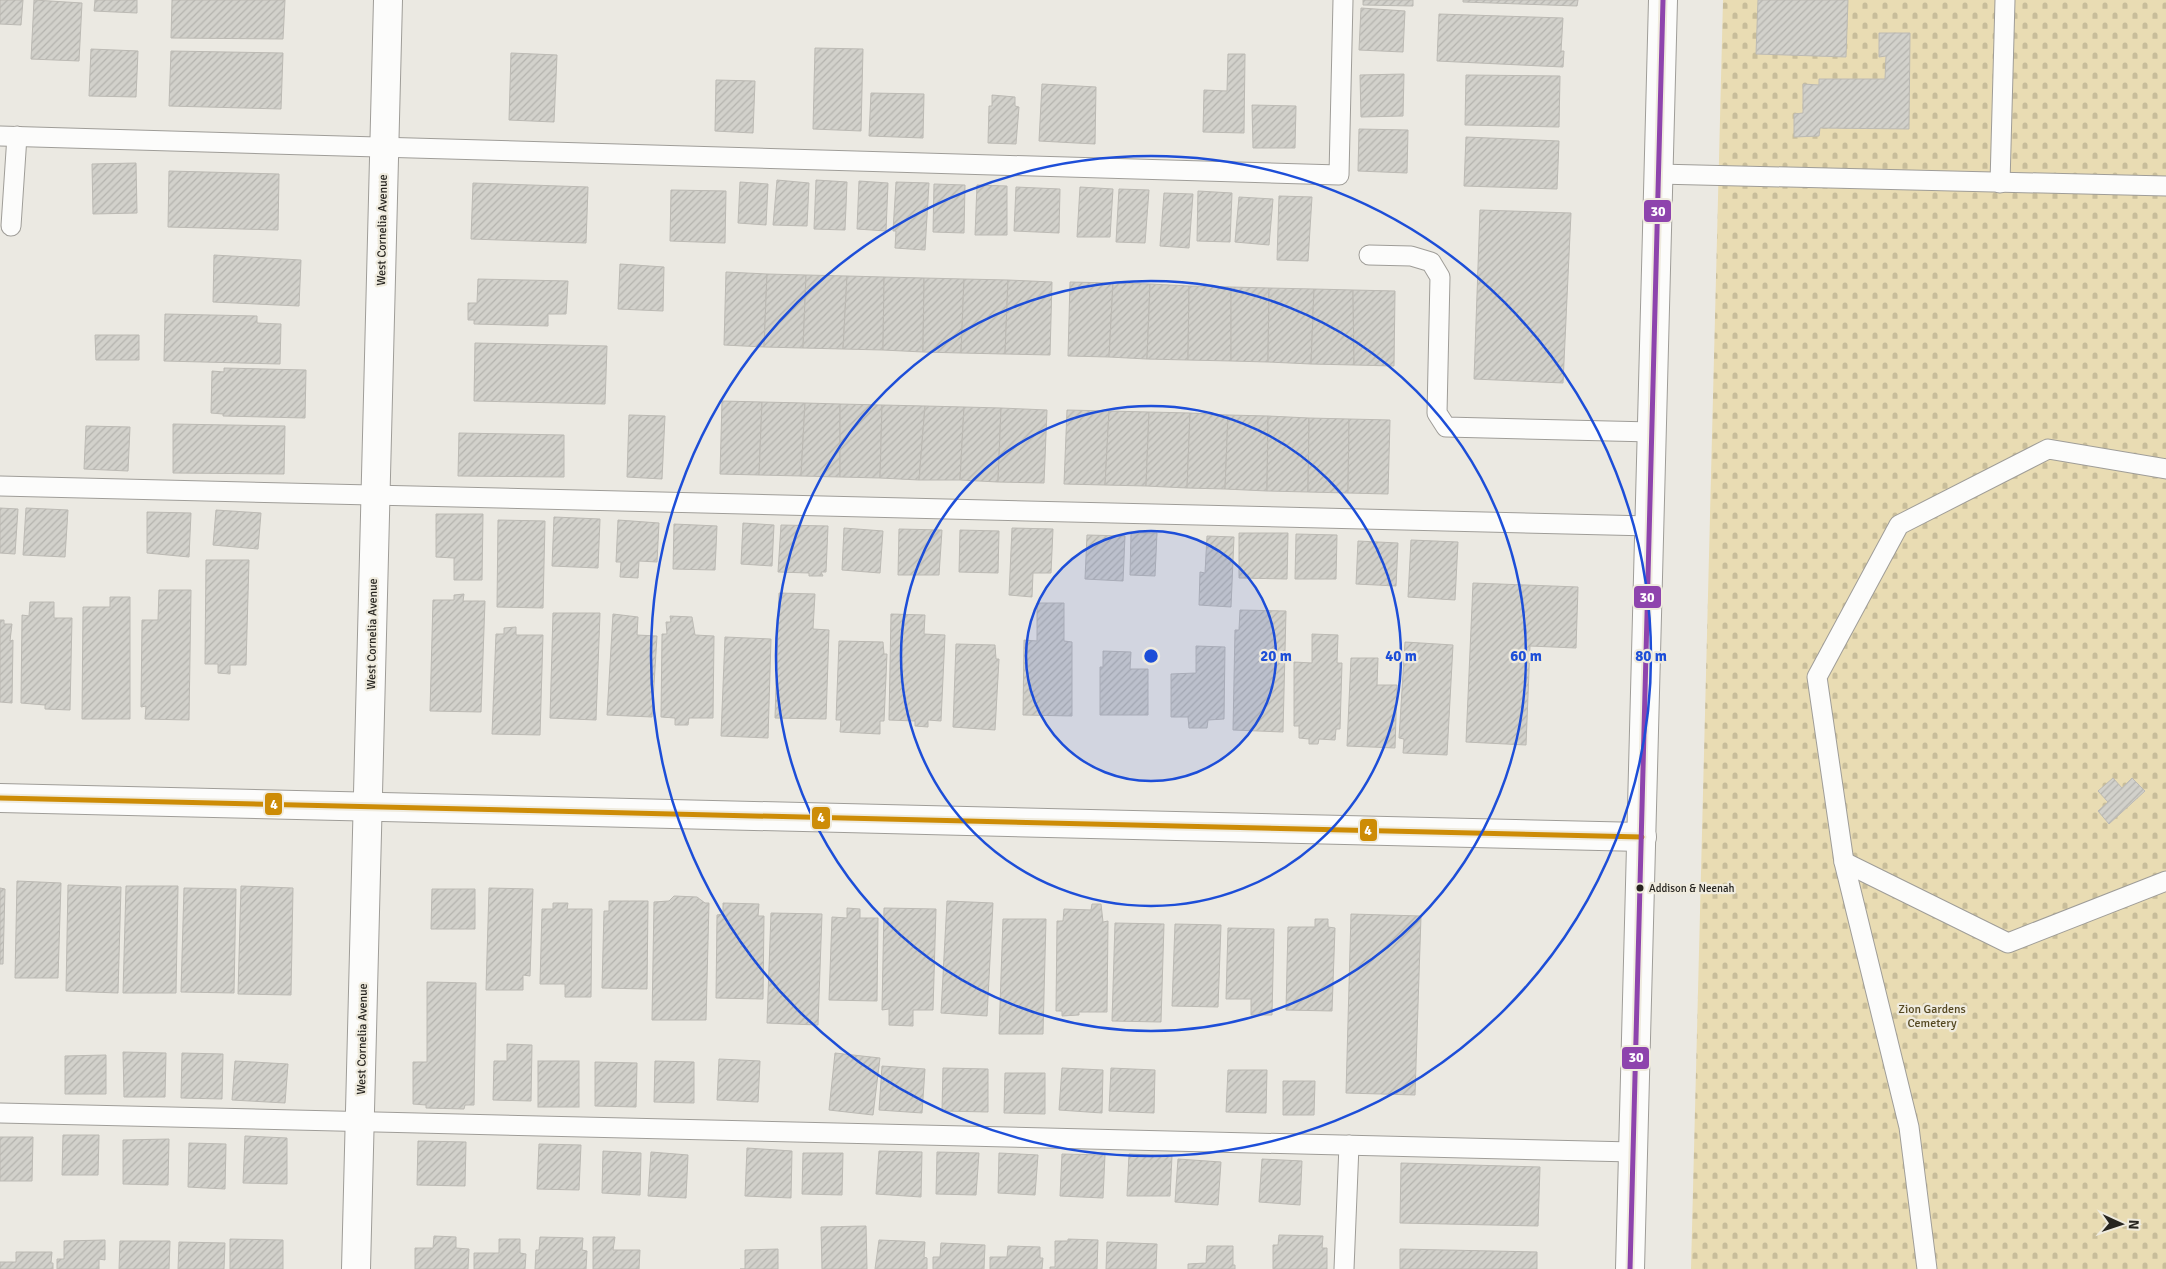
<svg xmlns="http://www.w3.org/2000/svg" width="2166" height="1269" viewBox="0 0 2166 1269" font-family="Signika,sans-serif">
	<defs>
		<pattern id="cemetery-stones" width="16" height="16" patternUnits="userSpaceOnUse" patternTransform="scale(1.25)"><rect width="16" height="16" fill="#e9dcb3"/><path d="M2 7V4a2 2 0 0 1 4 0v3zM10 15v-3a2 2 0 0 1 4 0v3z" fill="#c8bd9a"/></pattern>
		<pattern id="building-hatch" width="6" height="6" patternUnits="userSpaceOnUse" patternTransform="scale(1.25)"><rect width="6" height="6" fill="#d2d1cb"/><path d="M-1 1l2-2M0 6l6-6M5 7l2-2" fill="none" stroke="#b4b3ae"/></pattern>
	</defs>
	<rect width="100%" height="100%" fill="#ebe9e2"/>
	<path fill="url(#cemetery-stones)" d="M1723,0h443v1269h-475z"/>
	<g fill="url(#building-hatch)" stroke="#bcbab4">
		<path d="M0,0h23l-2,25 -21,-1z"/>
		<path d="M34,0l48,3 -3,58 -48,-2z"/>
		<path d="M95,0h42v13l-43,-2z"/>
		<path d="M172,0h113l-2,39 -112,-1z"/>
		<path d="M1363,0h50v6l-50,-1z"/>
		<path d="M1463,0h115l-1,6 -114,-4z"/>
		<path d="M1758,0h90l-2,57 -90,-3z"/>
		<path d="M1361,8l44,3 -2,41 -44,-2z"/>
		<path d="M1439,14l124,4 -2,33h3l-1,16 -126,-6z"/>
		<path d="M1879,33h31l-1,96 -89,-1 -1,8 -25,1v-23l9,-1v-29l16,1v-6h66l1,-23 -7,1z"/>
		<path d="M815,48l48,1 -2,82 -48,-2z"/>
		<path d="M91,49l47,2 -2,46 -47,-1z"/>
		<path d="M171,51l112,2 -2,56 -112,-3z"/>
		<path d="M511,53l46,2 -3,67 -45,-2z"/>
		<path d="M1228,54h17l-1,79 -41,-1 1,-42 23,1z"/>
		<path d="M1404,74l-1,42 -42,1 -1,-42z"/>
		<path d="M1466,75l94,1 -1,51 -94,-2z"/>
		<path d="M716,80l39,1 -2,52 -38,-2z"/>
		<path d="M1042,84l54,3 -1,57 -56,-3z"/>
		<path d="M871,93l53,1 -1,44 -54,-2z"/>
		<path d="M992,95l23,2v9l4,1 -3,37 -28,-1 1,-37h3z"/>
		<path d="M1252,105l44,1 -1,42h-42z"/>
		<path d="M1359,129l49,1 -1,43 -49,-2z"/>
		<path d="M1466,137l93,4 -2,48 -93,-3z"/>
		<path d="M136,163l1,50 -44,1 -1,-50z"/>
		<path d="M169,171l110,3 -1,56 -110,-3z"/>
		<path d="M777,180l32,3 -2,43 -34,-1z"/>
		<path d="M816,180l31,2 -2,48 -31,-1z"/>
		<path d="M859,181l29,2 -2,48 -29,-2z"/>
		<path d="M740,182l28,2 -2,41 -28,-2z"/>
		<path d="M896,182l33,1 -4,67 -30,-2 1,-17h-3z"/>
		<path d="M473,183l115,4 -2,56 -115,-4z"/>
		<path d="M934,184l31,1 -1,48 -31,-1z"/>
		<path d="M977,185l30,1v49h-32z"/>
		<path d="M1016,187l44,2 -1,44 -45,-2z"/>
		<path d="M1080,187l33,2 -3,48h-33z"/>
		<path d="M1119,189l30,1 -4,53 -29,-1z"/>
		<path d="M671,190l55,1 -1,52 -55,-2z"/>
		<path d="M1198,191l34,2 -2,49 -33,-1z"/>
		<path d="M1164,193l29,1 -4,54 -29,-2z"/>
		<path d="M1279,196l33,1 -4,64 -31,-1z"/>
		<path d="M1239,197l34,2 -4,46 -34,-3z"/>
		<path d="M1480,210l91,3 -8,170 -89,-4z"/>
		<path d="M214,255l87,5 -2,46 -86,-4z"/>
		<path d="M620,264l44,3 -1,44 -45,-2z"/>
		<path d="M726,272l41,2 -3,73 -40,-2z"/>
		<path d="M767,274l39,1 -3,73 -39,-1z"/>
		<path d="M806,275l41,1 -4,73 -40,-1z"/>
		<path d="M847,276l37,1 -1,73 -40,-1z"/>
		<path d="M884,277l40,1 -1,74 -40,-2z"/>
		<path d="M924,278l40,1 -3,74 -38,-1z"/>
		<path d="M478,279l90,2 -2,33h-18v12l-74,-2v-4h-6v-17h9z"/>
		<path d="M964,279l44,1 -3,74 -44,-1z"/>
		<path d="M1008,280l44,2 -2,73 -45,-1z"/>
		<path d="M1070,282l43,1 -4,74 -41,-1z"/>
		<path d="M1113,283l37,1 -3,75 -38,-2z"/>
		<path d="M1150,284l39,2 -1,74 -41,-1z"/>
		<path d="M1189,286l42,1v74l-43,-1z"/>
		<path d="M1231,287l38,1 -1,74 -37,-1z"/>
		<path d="M1269,288l45,1 -3,75 -43,-2z"/>
		<path d="M1314,289l39,1 1,75 -43,-1z"/>
		<path d="M1353,290l42,1 -1,75 -40,-1z"/>
		<path d="M165,314l92,2v7l24,1 -1,40 -116,-3z"/>
		<path d="M95,335h44v25h-43z"/>
		<path d="M475,343l132,3 -2,58 -131,-3z"/>
		<path d="M224,368l82,2 -1,48 -82,-2v-2l-12,-1 1,-42 12,1z"/>
		<path d="M722,401l40,1 -3,73 -39,-1z"/>
		<path d="M762,402l43,1 -4,73 -42,-1z"/>
		<path d="M805,403l35,1v73l-39,-1z"/>
		<path d="M840,404l42,1 -2,73 -40,-1z"/>
		<path d="M882,405l43,1 -6,74 -39,-2z"/>
		<path d="M925,406l39,1 -4,73h-41z"/>
		<path d="M964,407l37,1 -3,74 -38,-2z"/>
		<path d="M1001,408l46,2 -3,73 -46,-1z"/>
		<path d="M1067,410l42,1 -4,74 -41,-1z"/>
		<path d="M1109,411l40,1 -3,74 -41,-1z"/>
		<path d="M1149,412l41,1 -3,75 -41,-2z"/>
		<path d="M1190,413l38,2 -3,74 -38,-1z"/>
		<path d="M629,415l36,1 -3,63 -35,-2z"/>
		<path d="M1228,415l40,1 -1,75 -42,-2z"/>
		<path d="M1268,416l41,2 -1,74 -41,-1z"/>
		<path d="M1309,418l40,1 -1,74 -40,-1z"/>
		<path d="M1349,419l41,1 -2,74 -40,-1z"/>
		<path d="M173,424l112,2 -1,48 -111,-1z"/>
		<path d="M86,426l44,1 -2,44 -44,-2z"/>
		<path d="M459,433l105,2v42l-106,-1z"/>
		<path d="M0,508l18,1 -3,45 -15,-1z"/>
		<path d="M26,508l42,2 -3,47 -42,-2z"/>
		<path d="M216,510l45,3 -3,36 -45,-4z"/>
		<path d="M147,512l44,1 -2,44 -42,-4z"/>
		<path d="M436,514h47l-1,66h-28v-22l-18,-1z"/>
		<path d="M554,517l46,2 -2,49 -46,-2z"/>
		<path d="M498,520l47,1 -2,87 -46,-1z"/>
		<path d="M618,520l41,3 -2,39 -18,-1 -1,17 -18,-1 1,-15h-5z"/>
		<path d="M743,523l31,2 -2,41 -31,-2z"/>
		<path d="M674,524l43,2 -2,44 -42,-1z"/>
		<path d="M781,525l47,1 -2,46h-5l2,4h-14v-3l-31,-1z"/>
		<path d="M844,528l39,3 -3,42 -38,-3z"/>
		<path d="M1012,528l41,1 -2,44h-18l-1,24 -23,-2z"/>
		<path d="M899,529l43,1 -3,45h-41z"/>
		<path d="M960,530l39,1 -1,42 -39,-1z"/>
		<path d="M1131,533h26l-2,43 -25,-1z"/>
		<path d="M1239,533h49l-1,46 -48,-1z"/>
		<path d="M1296,534l41,1 -1,44h-41z"/>
		<path d="M1087,535l38,1 -2,45 -38,-2z"/>
		<path d="M1207,536l27,1 -3,70 -32,-2 1,-33 5,1z"/>
		<path d="M1411,540l47,2 -3,58 -47,-3z"/>
		<path d="M1358,541l40,2 -2,43 -40,-2z"/>
		<path d="M206,560h43l-3,105h-16v9l-12,-1v-9h-13z"/>
		<path d="M1473,583l105,4 -2,61 -46,-2 -4,99 -60,-3z"/>
		<path d="M159,590h32l-2,130 -44,-1 1,-13 -5,1 1,-87h16z"/>
		<path d="M779,593l36,1 -2,35 16,1 -3,89 -51,-1z"/>
		<path d="M464,594l-1,7h22l-4,111 -51,-1 3,-111h21v-5z"/>
		<path d="M110,597h20v122h-48l1,-112h27z"/>
		<path d="M30,602h24v16h18l-2,92 -25,-1v-4l-24,-2 1,-88 7,1z"/>
		<path d="M1037,603h27v38l8,1v74l-49,-1 1,-75 13,1z"/>
		<path d="M1240,610l46,1 -3,121 -50,-2 2,-100h4z"/>
		<path d="M553,613h47l-4,107 -46,-2z"/>
		<path d="M613,614l25,3 -1,18 20,1 -5,81 -45,-2z"/>
		<path d="M891,614l34,1 -1,19 21,1 -4,86 -13,-1v7l-13,-1v-5l-26,-1z"/>
		<path d="M670,616l22,1 3,18 19,1 -1,82h-24l-1,7h-13v-7l-14,-1 1,-83h5l-1,-12h5z"/>
		<path d="M0,620h4v4h8l-2,17 3,-1 -1,63 -12,-1z"/>
		<path d="M516,627v8h27l-3,100 -48,-1 4,-100h8v-6z"/>
		<path d="M1312,634l26,1 -1,28h5l-2,66h-4l-1,11 -16,-1 -1,5h-9v-5l-10,-1v-12h-5v-64l18,1z"/>
		<path d="M725,637l46,2 -3,99 -47,-2z"/>
		<path d="M839,641l44,1 1,12h3l-3,67h-4v13l-40,-2 1,-12h-5z"/>
		<path d="M1405,642l48,3 -6,110 -44,-2 1,-14 -5,-1z"/>
		<path d="M956,644l39,1 1,14h3l-4,71 -42,-3z"/>
		<path d="M1196,646l29,1 -1,72 -16,1 -1,8h-18l-1,-11h-17v-43l25,-1z"/>
		<path d="M1103,651l28,1 -1,17h18v46h-48v-48h3z"/>
		<path d="M1351,658h27l-1,27h20l-2,63 -48,-2z"/>
		<path d="M2113,778l9,10 10,-10 13,13 -36,33 -11,-13 10,-9 -10,-11z"/>
		<path d="M17,881l44,2 -3,95h-43z"/>
		<path d="M68,885l53,2 -3,106 -52,-2z"/>
		<path d="M126,886h52l-2,107h-53z"/>
		<path d="M241,886l52,2 -2,107 -53,-1z"/>
		<path d="M0,888l5,1 -2,75h-3z"/>
		<path d="M184,888l52,1 -2,104 -53,-1z"/>
		<path d="M489,888l44,1 -3,87 -7,-1v15h-37z"/>
		<path d="M432,889h43v40h-44z"/>
		<path d="M674,896l23,1 8,6h4l-3,117h-54l2,-118 15,-1z"/>
		<path d="M609,901h39l-1,88 -45,-1 2,-77h5z"/>
		<path d="M947,901l46,2 -6,113 -46,-3z"/>
		<path d="M553,903h15l-1,6h25l-1,88h-26v-13h-25l2,-75h11z"/>
		<path d="M723,903l36,1 -1,12h6l-1,83 -47,-1 1,-83 6,-1z"/>
		<path d="M1092,904h9l2,18 5,-1 -1,91h-28v3l-17,1v-5h-6l1,-90h6l1,-12 27,1z"/>
		<path d="M847,908l13,1v9h18l-1,83 -48,-1 3,-83 15,1z"/>
		<path d="M884,908l52,1 -3,101h-20v16l-24,-1v-16l-7,1z"/>
		<path d="M771,913l51,1 -4,111 -51,-2z"/>
		<path d="M1351,914l70,2 -6,179 -69,-2z"/>
		<path d="M1003,919h43l-3,115h-44z"/>
		<path d="M1315,919h13v8l7,1 -3,83 -46,-1 2,-83h27z"/>
		<path d="M1115,923l49,1 -3,98 -49,-1z"/>
		<path d="M1175,924l46,1 -3,82 -46,-1z"/>
		<path d="M1228,928l46,1 -2,86h-21v-16h-25z"/>
		<path d="M427,982l49,1 -2,122h-9l-1,4 -38,-1v-3l-13,-1v-42h14z"/>
		<path d="M507,1044l25,1 -1,56 -38,-1 1,-39h13z"/>
		<path d="M123,1052l43,1 -1,44h-41z"/>
		<path d="M182,1053l41,1 -1,45 -41,-1z"/>
		<path d="M835,1053l45,5 -7,57 -44,-5z"/>
		<path d="M106,1055v39h-41v-38z"/>
		<path d="M719,1059l41,2 -2,41 -41,-2z"/>
		<path d="M235,1061l53,3 -3,39 -53,-3z"/>
		<rect x="538" y="1061" width="41" height="46"/>
		<path d="M655,1061l39,1v41l-40,-1z"/>
		<path d="M595,1062l42,1 -1,44 -41,-1z"/>
		<path d="M882,1066l43,3 -3,44 -43,-3z"/>
		<path d="M943,1068l45,1v43l-46,-1z"/>
		<path d="M1062,1068l41,2 -1,43 -43,-3z"/>
		<path d="M1111,1068l44,2 -1,43 -45,-2z"/>
		<path d="M1228,1070h39l-1,43 -40,-1z"/>
		<path d="M1005,1073h40v41l-41,-1z"/>
		<path d="M1283,1081h32l-1,34h-31z"/>
		<path d="M63,1135h36l-1,40h-36z"/>
		<path d="M245,1136l42,2v46l-44,-1z"/>
		<path d="M0,1137h33l-1,44h-32z"/>
		<path d="M169,1139l-1,46 -45,-1v-44z"/>
		<path d="M418,1141l48,1 -1,44 -48,-1z"/>
		<path d="M189,1143l37,1 -1,45 -37,-2z"/>
		<path d="M539,1144l42,1 -2,45 -42,-1z"/>
		<path d="M747,1148l45,3 -1,47 -46,-2z"/>
		<path d="M603,1151l38,2 -1,42 -38,-2z"/>
		<path d="M879,1151l43,1 -1,45 -45,-3z"/>
		<path d="M651,1152l37,3 -2,43 -38,-2z"/>
		<path d="M937,1152l42,1 -3,42 -40,-1z"/>
		<path d="M803,1153h40l-1,42 -40,-1z"/>
		<path d="M999,1153l39,2 -3,40 -37,-2z"/>
		<path d="M1062,1154l43,1 -2,43 -43,-2z"/>
		<path d="M1129,1154l43,2 -2,40h-43z"/>
		<path d="M1178,1159l43,3 -3,43 -43,-3z"/>
		<path d="M1262,1159l40,2 -2,44 -41,-3z"/>
		<path d="M1401,1163l139,4 -2,59 -138,-3z"/>
		<path d="M866,1226l1,43h-45l-1,-42z"/>
		<path d="M1279,1235l44,1 -1,12h5v21h-54v-24h5z"/>
		<path d="M434,1236l22,1v11l13,1 -1,20h-53v-21h18z"/>
		<path d="M540,1237l43,1 -1,12 5,1 -1,18h-51l1,-19h3z"/>
		<path d="M593,1237h22l-2,13h27l-1,19h-46z"/>
		<path d="M230,1239l53,1v29h-53z"/>
		<path d="M499,1239h21v14l6,1 -1,15h-51v-16h25z"/>
		<path d="M1068,1239l30,1 -1,29h-47v-2h5v-26h13z"/>
		<path d="M105,1240v20l-6,-1v10h-42v-10h7v-18z"/>
		<path d="M879,1240l46,2 -1,15 3,1v11h-52z"/>
		<path d="M120,1241h50l-1,28h-50z"/>
		<path d="M179,1242l46,1 -1,26h-46z"/>
		<path d="M1107,1242l50,2 -1,25h-50z"/>
		<path d="M941,1243l44,2 -1,24h-51v-12h7z"/>
		<path d="M1008,1246l32,1v11h3l-1,11h-52v-12h17z"/>
		<path d="M1207,1246h26v19h2v4h-47v-5l18,-1z"/>
		<path d="M778,1249v20h-38h5v-19z"/>
		<path d="M1400,1249l137,3v17h-137z"/>
		<path d="M16,1252h36l-1,11h2v6h-53v-7h16z"/>
	</g>
	<g fill="none" stroke-linecap="round" stroke-linejoin="round">
		<defs>
			<g id="service">
				<path d="M0,136l1339,39 4,-175"/>
				<path d="M1658,174l508,12"/>
				<path d="M2000,183l5,-183"/>
				<path d="M11,226l6,-90"/>
				<path d="M1369,255l42,1 20,6 9,15 -3,136 9,14 206,5"/>
				<path d="M0,486l1650,40"/>
				<path d="M1844,862l164,81 158,-62"/>
				<path d="M0,1113l1633,39"/>
				<path d="M1344,1269l5,-124"/>
				<path d="M1927,1269l-18,-142 -65,-265 -27,-185 82,-152 149,-76 118,20"/>
			</g>
			<g id="minor">
				<path d="M0,798l1642,39"/>
				<path d="M356,1269l32,-1269"/>
			</g>
			<path id="tertiary" d="M1630,1269l33,-1269"/>
		</defs>
		<use href="#service" stroke="#9f9d98" stroke-width="21"/>
		<use href="#minor" stroke="#9f9d98" stroke-width="30"/>
		<use href="#tertiary" stroke="#9f9d98" stroke-width="30"/>
		<use href="#service" stroke="#fcfcfb" stroke-width="19"/>
		<use href="#minor" stroke="#fcfcfb" stroke-width="28"/>
		<use href="#tertiary" stroke="#fcfcfb" stroke-width="28"/>
		<defs>
			<path id="bus-1" d="M0,798l1642,39"/>
			<path id="bus-2" d="M1630,1269l33,-1269"/>
		</defs>
		<use href="#bus-1" stroke="#efebde" stroke-width="9"/>
		<use href="#bus-2" stroke="#efebde" stroke-width="9"/>
		<use href="#bus-1" stroke="#cd8c06" stroke-width="5"/>
		<use href="#bus-2" stroke="#8e44ad" stroke-width="5"/>
	</g>
	<circle cx="1151" cy="656" r="125" fill="#1d4ed8" fill-opacity=".12"/>
	<g fill="none" stroke="#1d4ed8" stroke-width="2.5">
		<circle cx="1151" cy="656" r="125"/>
		<circle cx="1151" cy="656" r="250"/>
		<circle cx="1151" cy="656" r="375"/>
		<circle cx="1151" cy="656" r="500"/>
	</g>
	<circle fill="#272520" stroke="#efebde" stroke-width="2" cx="1640" cy="888" r="4.5"/>
	<g text-anchor="middle" stroke-width="4.5" stroke-linejoin="round" paint-order="stroke">
		<g font-size="11" fill="#272520" stroke="#efebde" text-anchor="start">
			<text x="1649" y="892">Addison &amp; Neenah</text>
		</g>
		<g font-size="12" fill="#272520" stroke="#efebde">
			<text transform="translate(382 230) rotate(-89)" y="4">West Cornelia Avenue</text>
			<text transform="translate(372 634) rotate(-89)" y="4">West Cornelia Avenue</text>
			<text transform="translate(362 1039) rotate(-89)" y="4">West Cornelia Avenue</text>
		</g>
		<g font-size="12" fill="#544720" stroke="#efebde">
			<text x="1932" y="1013">Zion Gardens<tspan x="1932" dy="14">Cemetery</tspan></text>
		</g>
	</g>
	<circle cx="1151" cy="656" r="8" fill="#1d4ed8" stroke="#efebde" stroke-width="2.5"/>
	<g font-size="15" text-anchor="middle" font-weight="bold" fill="#1d4ed8" stroke="#efebde" stroke-width="4.5" stroke-linejoin="round" paint-order="stroke">
		<text x="1276" y="661">20 m</text>
		<text x="1401" y="661">40 m</text>
		<text x="1526" y="661">60 m</text>
		<text x="1651" y="661">80 m</text>
	</g>
	<g stroke="#efebde" stroke-width="2">
		<rect x="1643" y="199" width="29" height="24" rx="5" fill="#8e44ad"/>
		<rect x="1633" y="585" width="29" height="24" rx="5" fill="#8e44ad"/>
		<rect x="264" y="792" width="19" height="24" rx="5" fill="#cd8c06"/>
		<rect x="811" y="806" width="20" height="24" rx="5" fill="#cd8c06"/>
		<rect x="1359" y="818" width="19" height="24" rx="5" fill="#cd8c06"/>
		<rect x="1621" y="1046" width="29" height="24" rx="5" fill="#8e44ad"/>
	</g>
	<g font-size="14" text-anchor="middle" font-weight="bold" fill="#fff">
		<text x="1658" y="216">30</text>
		<text x="1647" y="602">30</text>
		<text x="274" y="809">4</text>
		<text x="821" y="822">4</text>
		<text x="1368" y="835">4</text>
		<text x="1636" y="1062">30</text>
	</g>
	<g transform="translate(2121 1224) rotate(93)" stroke="#efebde" stroke-width="4" paint-order="stroke">
	<path d="M0-4L9 19L0 12L-9 19Z" fill="#272520"/>
	<text y="-8" font-size="14" font-weight="bold" text-anchor="middle" fill="#272520">N</text>
	</g>
</svg>
